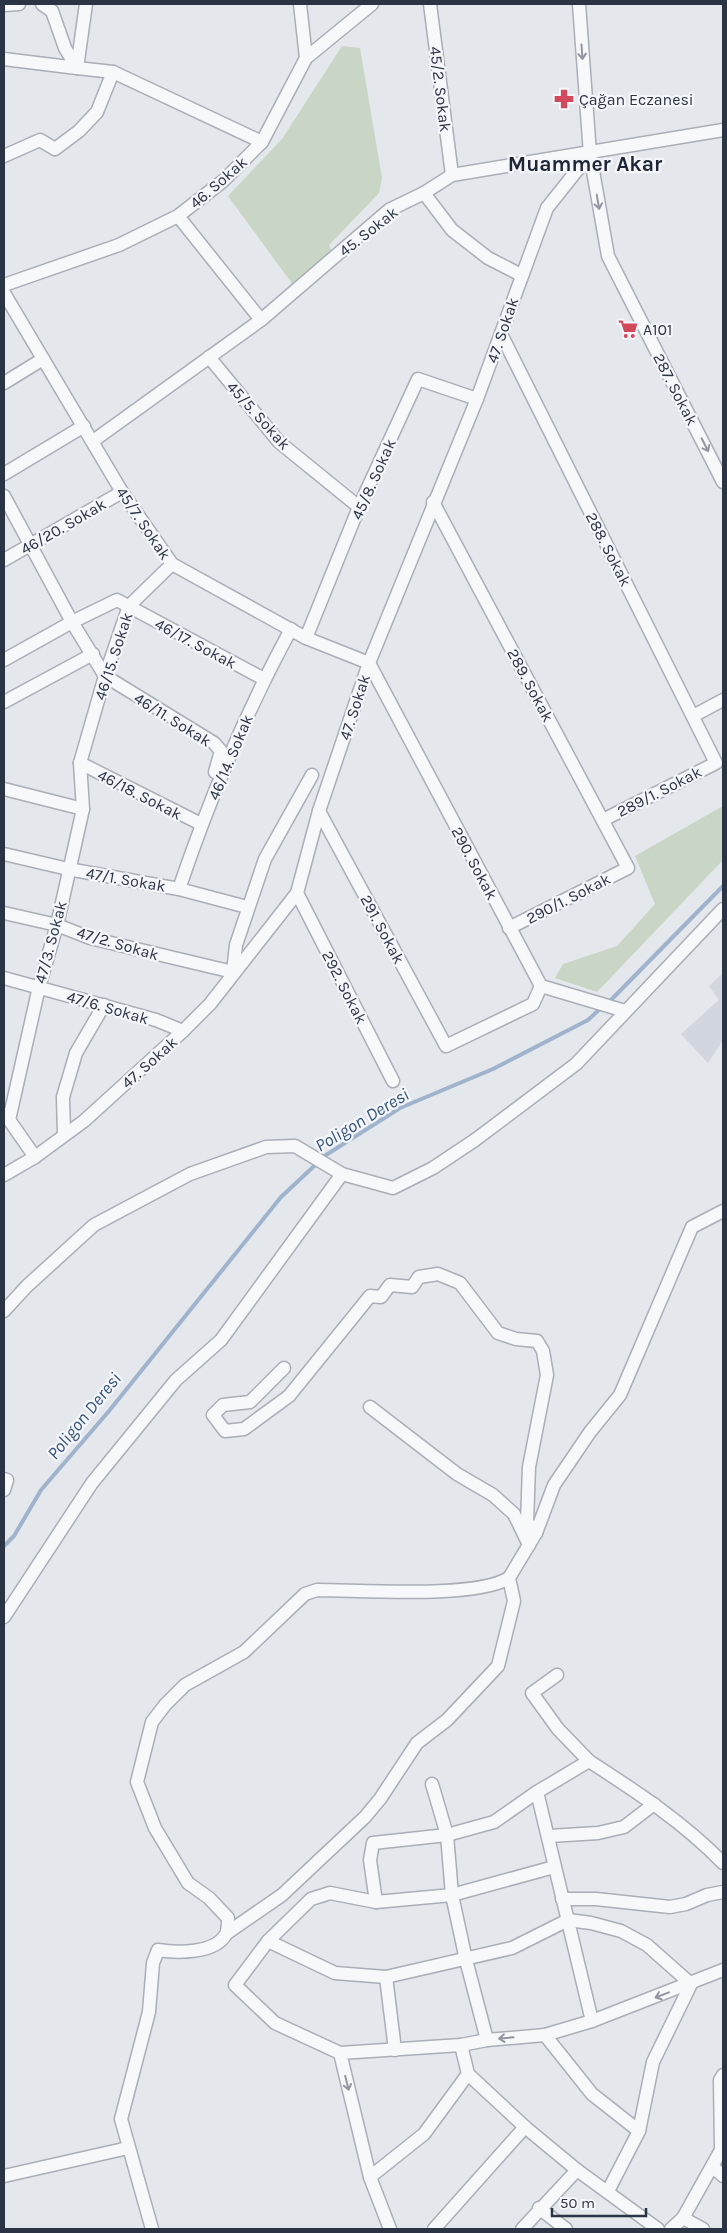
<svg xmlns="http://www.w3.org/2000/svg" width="727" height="2233" viewBox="0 0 727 2233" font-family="Karla,sans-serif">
	<rect width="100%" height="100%" fill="#e4e7ec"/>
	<path fill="#d2d6de" d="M723,973v67l-15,23 -27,-29 38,-34 -10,-14z"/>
	<g fill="#c9d6c5">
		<path d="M342,46l18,2 22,130 -3,15 -50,52 4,11 -37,33 -68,-93 54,-57z"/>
		<path d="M723,806v54l-126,132 -42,-14 8,-14 54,-18 38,-42 -20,-48z"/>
	</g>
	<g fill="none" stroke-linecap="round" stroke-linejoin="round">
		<g stroke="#9fb4cc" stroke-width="4">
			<path d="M608,1003l115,-117"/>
			<path d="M4,1546l10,-10 27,-46 68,-79 172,-214 45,-42 74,-47 93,-39 95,-49 14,-13"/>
		</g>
		<defs>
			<g id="minor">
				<path d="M42,4l10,7 13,37 12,20 36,4 149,70"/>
				<path d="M300,4l6,54"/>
				<path d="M430,4l22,171"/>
				<path d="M579,4l11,150 18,102 115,226"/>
				<path d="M4,5l15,-1"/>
				<path d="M4,59l73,9 9,-64"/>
				<path d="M4,156l36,-16 15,9 24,-18 18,-19 16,-40"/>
				<path d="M424,193l28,37 36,28 33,17"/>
				<path d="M178,216l83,104"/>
				<path d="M4,285l115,-40 59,-29 45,-35 39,-39 44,-84 66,-54"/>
				<path d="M4,293l118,199 50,72 134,74 63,25 172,323 84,25"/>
				<path d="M501,334l215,429 -113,57"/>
				<path d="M209,357l70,85 80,65"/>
				<path d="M4,383l39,-24"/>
				<path d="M93,441l168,-121 128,-110 35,-17 28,-18 271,-45"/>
				<path d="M4,474l80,-48"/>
				<path d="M4,496l68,126 33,54 109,67 7,8 -6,21"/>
				<path d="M433,502l195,366 -119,60"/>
				<path d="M4,560l118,-68"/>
				<path d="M306,638l53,-131 59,-128 59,20"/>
				<path d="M4,660l68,-38 45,-22 147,79"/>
				<path d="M4,702l89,-48"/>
				<path d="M693,716l30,-16"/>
				<path d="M80,763l121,61"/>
				<path d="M4,789l79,20"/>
				<path d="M319,811l127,235 87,-42 8,-18"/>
				<path d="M4,854l64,15 111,20 68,18"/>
				<path d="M179,889c30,-89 67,-177 112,-260"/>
				<path d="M297,893l96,188"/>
				<path d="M4,913l53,12 33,13 143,34 3,-27 29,-86 47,-84"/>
				<path d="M4,978l152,42 27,11"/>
				<path d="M5,1114l30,43"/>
				<path d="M9,1120l30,-133 18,-62 26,-116 -3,-46 25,-87 24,-70 43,-42"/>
				<path d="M64,1135l-1,-38 13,-44 28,-48"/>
				<path d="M4,1175l31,-18 49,-36 99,-90 27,-27 87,-111 22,-82 50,-148 108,-264 70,-191 43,-54"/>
				<path d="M4,1311l23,-25 67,-61 96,-51 76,-27 29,-1 47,28 51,14 40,-20 42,-28 101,-76 147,-155"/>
				<path d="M284,1368l-34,34 -27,3 -10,10 12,16 19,-2 45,-33 81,-100 11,1 9,-12 22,2 7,-10 19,-3 22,9 38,50 18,6 21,2 6,10 4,24 -18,92 -2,55 9,11"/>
				<path d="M370,1407l87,67 36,21 21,19 15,31"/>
				<path d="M4,1479l3,1 -3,10"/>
				<path d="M4,1617l88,-134 84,-103 45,-40 121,-166"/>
				<path d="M557,1675l-25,18 26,36 31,32"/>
				<path d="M432,1784l15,51 5,60 14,65 21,80"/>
				<path d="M537,1792l55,229"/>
				<path d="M549,1836l49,-3 26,-6 30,-23"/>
				<path d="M562,1899h34l74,8 16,-3 21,-9 16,-3"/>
				<path d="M376,1902l-6,-42 3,-17 74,-8 47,-13 43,-30 52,-31c48,31 94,61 134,102"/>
				<path d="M227,1933l55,-38 83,-78 15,-18 37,-56 30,-23 51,-54 16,-65 -5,-23 27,-45 18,-48 36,-53 30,-37 72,-168 31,-16"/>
				<path d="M268,1941l67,32 51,4 126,-29 56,-28 23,3 30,8 26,14 44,39 -38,78 -14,69 -31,60"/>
				<path d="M386,1977l9,73"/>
				<path d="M545,2035l47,59 47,37"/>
				<path d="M461,2045l7,29 57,53 52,43 81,59"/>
				<path d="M340,2053l-65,-30 -40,-38 33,-44 43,-42 19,-6 46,9 76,-7 102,-28"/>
				<path d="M713,2167l10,9"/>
				<path d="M4,2176l124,-28"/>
				<path d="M370,2177l54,-43 44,-60"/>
				<path d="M539,2208l27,21"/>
				<path d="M683,2218l20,11"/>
				<path d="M152,2229l-31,-110 28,-107 4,-49 5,-13c19,3 57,4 68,-16 2,-4 2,-12 2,-16l-19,-20 -21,-15 -33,-55 -18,-46 15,-60 13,-17 20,-20 59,-33 61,-58 12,-4c44,0 158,9 192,-12"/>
				<path d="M390,2229l-20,-52 -30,-124 121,-8 26,-5 58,-5 47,-14 131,-51"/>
				<path d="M434,2229l91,-102"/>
				<path d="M522,2229l55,-59"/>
				<path d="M671,2229l12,-11 38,-68 -1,-70 3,-5"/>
			</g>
		</defs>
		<use href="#minor" stroke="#a9aeb7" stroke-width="15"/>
		<use href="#minor" stroke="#f7f8fa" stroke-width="12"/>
	</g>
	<defs><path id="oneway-shaft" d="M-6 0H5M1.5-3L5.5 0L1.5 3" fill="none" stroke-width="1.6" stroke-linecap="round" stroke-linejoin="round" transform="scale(1.25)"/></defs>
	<g stroke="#9196a0">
		<use href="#oneway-shaft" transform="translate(582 52) rotate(86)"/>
		<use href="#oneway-shaft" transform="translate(598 202) rotate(80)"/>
		<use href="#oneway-shaft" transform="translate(705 445) rotate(63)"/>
		<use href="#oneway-shaft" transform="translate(662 1995) rotate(159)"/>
		<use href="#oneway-shaft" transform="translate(506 2038) rotate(175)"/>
		<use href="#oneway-shaft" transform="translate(347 2083) rotate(76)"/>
	</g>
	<defs>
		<symbol id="pharmacy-bare" viewBox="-9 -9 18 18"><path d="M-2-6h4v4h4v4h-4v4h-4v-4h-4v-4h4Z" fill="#d1495b" stroke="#f4f6f9" stroke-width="2.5" paint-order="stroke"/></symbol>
		<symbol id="supermarket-bare" viewBox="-9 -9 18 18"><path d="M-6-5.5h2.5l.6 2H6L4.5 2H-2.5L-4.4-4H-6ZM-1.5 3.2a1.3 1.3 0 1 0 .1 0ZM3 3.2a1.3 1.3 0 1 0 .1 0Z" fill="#d1495b" stroke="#f4f6f9" stroke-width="2.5" paint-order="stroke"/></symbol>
	</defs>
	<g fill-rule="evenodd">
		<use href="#pharmacy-bare" x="550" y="85" width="28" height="28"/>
		<use href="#supermarket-bare" x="614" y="315" width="28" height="28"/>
	</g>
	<g text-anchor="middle" stroke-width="4.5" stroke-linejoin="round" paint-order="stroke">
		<g font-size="16" fill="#2b3445" stroke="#f4f6f9">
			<text transform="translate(441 89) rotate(83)" y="6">45/2. Sokak</text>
			<text transform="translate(218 182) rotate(-41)" y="6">46. Sokak</text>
			<text transform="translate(368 231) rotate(-38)" y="6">45. Sokak</text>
			<text transform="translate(502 330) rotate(-71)" y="6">47. Sokak</text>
			<text transform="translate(676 389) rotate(63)" y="6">287. Sokak</text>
			<text transform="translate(259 415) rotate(48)" y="6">45/5. Sokak</text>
			<text transform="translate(373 479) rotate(-66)" y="6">45/8. Sokak</text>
			<text transform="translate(144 523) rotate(56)" y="6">45/7. Sokak</text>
			<text transform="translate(63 526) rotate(-30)" y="6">46/20. Sokak</text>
			<text transform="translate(609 549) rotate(63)" y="6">288. Sokak</text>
			<text transform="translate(196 643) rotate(28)" y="6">46/17. Sokak</text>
			<text transform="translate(113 656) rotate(-72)" y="6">46/15. Sokak</text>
			<text transform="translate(531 685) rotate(62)" y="6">289. Sokak</text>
			<text transform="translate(354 707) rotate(-72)" y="6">47. Sokak</text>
			<text transform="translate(173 719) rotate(32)" y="6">46/11. Sokak</text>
			<text transform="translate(230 757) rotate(-67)" y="6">46/14. Sokak</text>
			<text transform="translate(659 791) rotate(-27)" y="6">289/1. Sokak</text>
			<text transform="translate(140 794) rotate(27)" y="6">46/18. Sokak</text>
			<text transform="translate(475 863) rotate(62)" y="6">290. Sokak</text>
			<text transform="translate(126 879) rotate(10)" y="6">47/1. Sokak</text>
			<text transform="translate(568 898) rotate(-27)" y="6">290/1. Sokak</text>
			<text transform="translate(383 929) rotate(62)" y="6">291. Sokak</text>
			<text transform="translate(50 942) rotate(-75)" y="6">47/3. Sokak</text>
			<text transform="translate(118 943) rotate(16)" y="6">47/2. Sokak</text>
			<text transform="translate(345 987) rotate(63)" y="6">292. Sokak</text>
			<text transform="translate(108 1007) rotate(16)" y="6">47/6. Sokak</text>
			<text transform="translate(149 1062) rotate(-42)" y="6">47. Sokak</text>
		</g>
		<g font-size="16" fill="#2b3445" stroke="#f4f6f9" text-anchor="start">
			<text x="579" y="105">Çağan Eczanesi</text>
			<text x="643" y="335">A101</text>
		</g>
		<g font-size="18" font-style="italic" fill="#34527a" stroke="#f4f6f9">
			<text transform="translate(362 1120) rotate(-31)" y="6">Poligon Deresi</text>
			<text transform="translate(84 1416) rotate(-51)" y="6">Poligon Deresi</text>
		</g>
		<g font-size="21" font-weight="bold" fill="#1d2536" stroke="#f4f6f9">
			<text x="585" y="171">Muammer Akar</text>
		</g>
	</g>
	<rect width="727" height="2233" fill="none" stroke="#2b3445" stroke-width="10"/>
	<path d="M552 2208v8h94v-8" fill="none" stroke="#2b3445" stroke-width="2.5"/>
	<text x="560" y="2208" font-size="15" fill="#2b3445" stroke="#f4f6f9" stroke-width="4" paint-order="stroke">50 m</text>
</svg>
